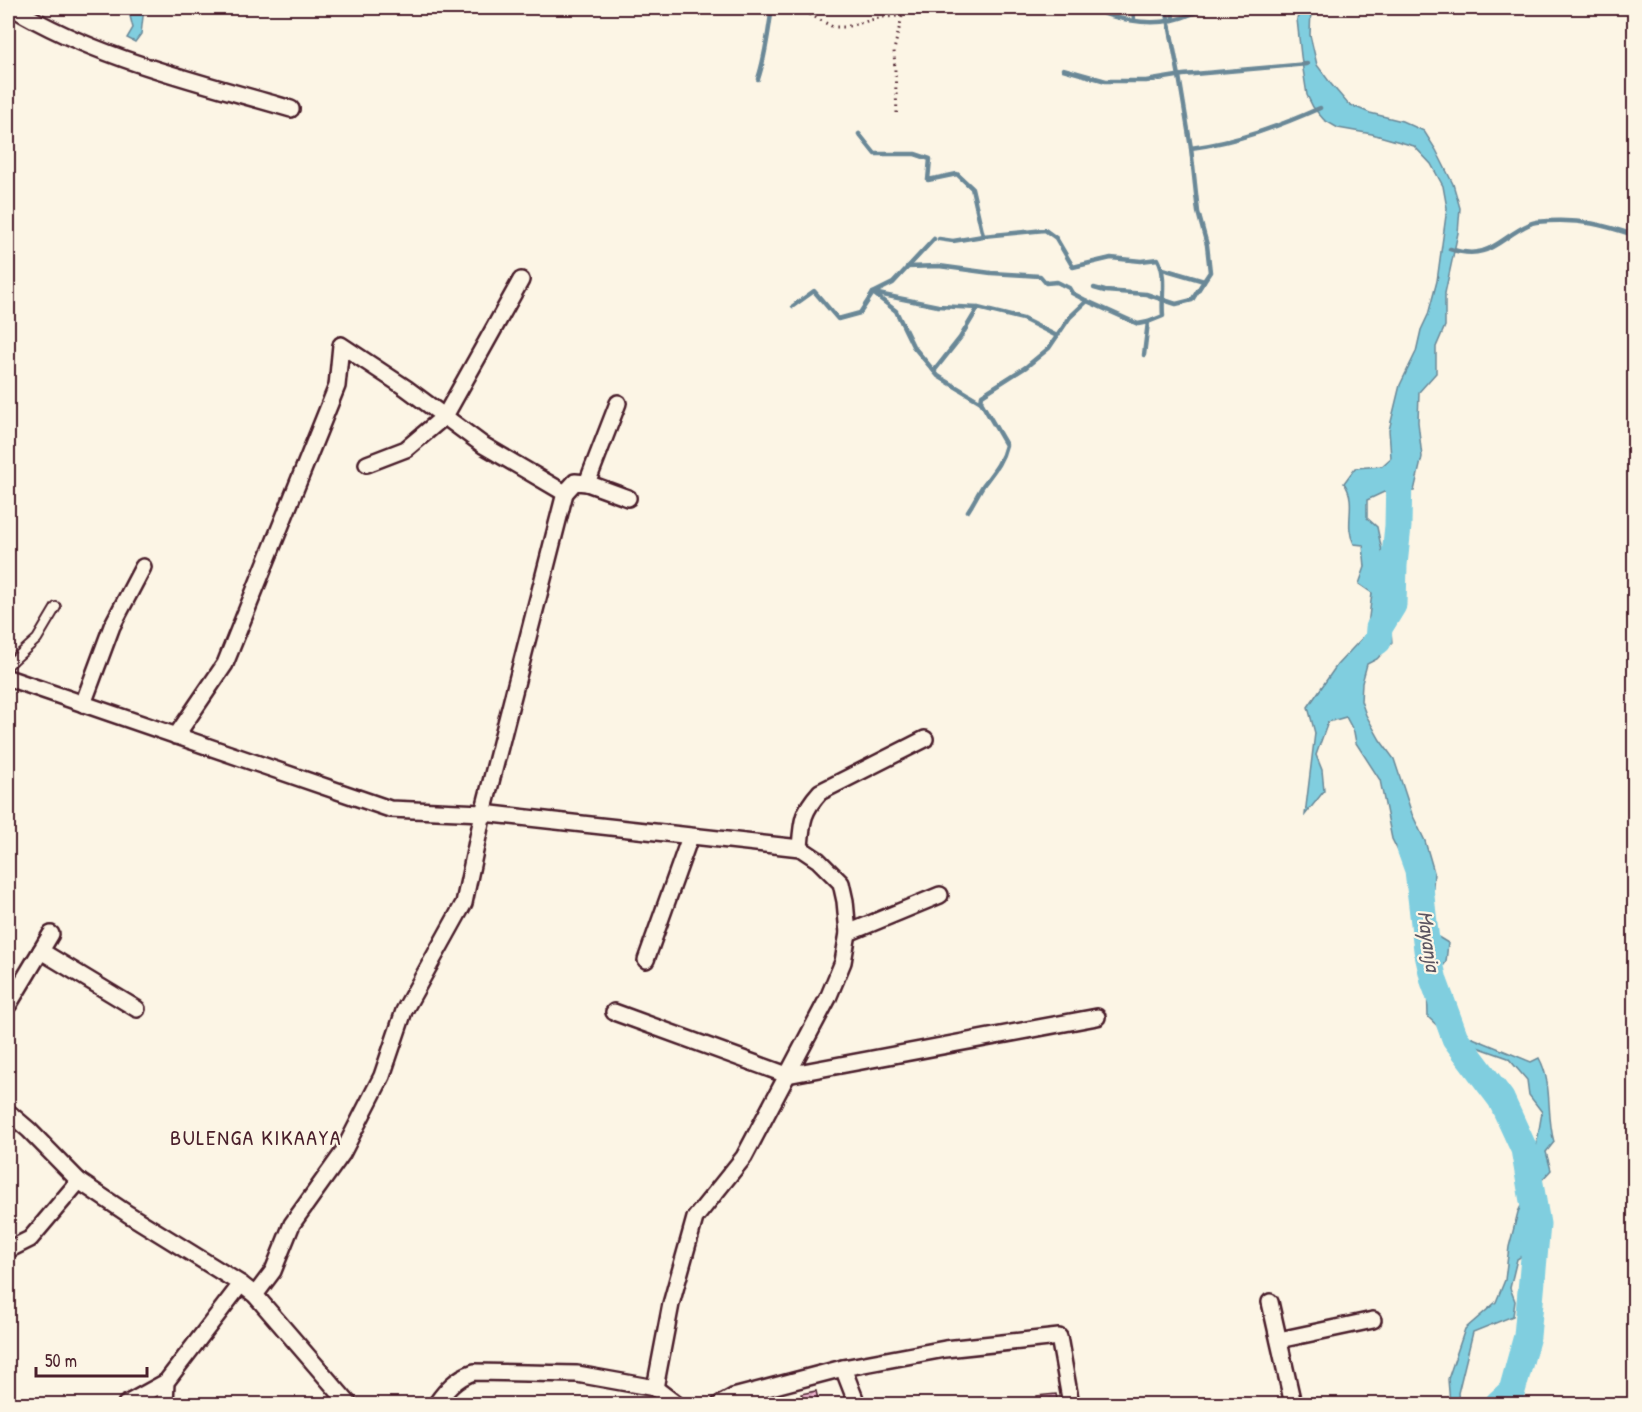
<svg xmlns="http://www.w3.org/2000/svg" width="1642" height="1412" viewBox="0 0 1642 1412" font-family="'Patrick Hand',sans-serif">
	<defs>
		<pattern id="building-hatch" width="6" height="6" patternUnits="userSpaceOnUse" patternTransform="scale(1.5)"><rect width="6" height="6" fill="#eeb7d0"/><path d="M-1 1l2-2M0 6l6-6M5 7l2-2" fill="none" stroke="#ce9db3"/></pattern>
	</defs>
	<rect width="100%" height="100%" fill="#fcf5e5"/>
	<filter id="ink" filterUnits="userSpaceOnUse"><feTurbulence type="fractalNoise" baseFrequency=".0167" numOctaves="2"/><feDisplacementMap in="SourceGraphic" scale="12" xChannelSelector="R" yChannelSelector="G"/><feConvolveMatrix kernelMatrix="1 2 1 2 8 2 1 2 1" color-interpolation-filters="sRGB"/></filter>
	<g filter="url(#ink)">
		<g fill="#80cedf" stroke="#6a8897" stroke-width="1.5">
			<path d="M128,8h16l-3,26 -6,8 -8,-4 6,-10z"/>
			<path d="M1301,8h10l-1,27 7,30 14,19 17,20 22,9 32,8 22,10 12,19 17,34 7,24 -2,25 -13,60v33l-9,21v26l-17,19 -1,30 4,35 -8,34 -30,1 -17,8v18l10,9 9,43 6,73 -15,16 -10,5 -5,19 -1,18 5,14 14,25 14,19 18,55 13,27 9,31 -4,60 18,11 -2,19 -5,7 -1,45 23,20 68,28 8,-4c14,25 7,57 15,84l-8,10 5,18 -11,12 -10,69 -13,8 -7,29 5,13 -2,15 -40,16 -15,61 1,11h-9l-2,-25 17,-50 31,-27 9,-22 4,-33 9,-35 11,-23 13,-77 -13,-17 -2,-15 -19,-22 -59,-21 -21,-20 -1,-39 -10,-17 -2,-19 13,-33 -2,-19 -20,-23 -14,-28 -12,-59 -24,-37 -2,-11 -8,-15 -18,5 -12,33 6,15 2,21 -19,24 10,-82 -7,-26 29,-42 30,-32 5,-40 -13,-9 6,-17 -2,-22 -9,-1c-11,-21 4,-41 -10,-61l11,-15 27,-2 9,-8 -2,-28 11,-45 16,-33 5,-22 7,-15 9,-34 10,-73 -4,-22 -12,-22 -17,-18 -42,-12 -34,-6 -14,-8 -11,-13 -6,-12 -6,-39 -4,-37z"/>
		</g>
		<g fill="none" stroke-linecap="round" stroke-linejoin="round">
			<g stroke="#6a8897" stroke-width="4.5">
				<path d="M1090,8c24,11 56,18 83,12 13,-2 24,-10 36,-12"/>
				<path d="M1133,8l1,12"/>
				<path d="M1166,8l13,68 12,72"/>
				<path d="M1172,8l1,12"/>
				<path d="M1063,69l43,12h40l37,-6 124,-11"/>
				<path d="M758,79c8,-24 10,-47 14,-71"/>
				<path d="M859,134l16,20h40l15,5 -2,21 29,-6 15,14 11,48 62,-6 11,8 17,29 38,-9 30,3 17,-2c9,17 3,38 5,57l-15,6 -4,33"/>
				<path d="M939,239l14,2 30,-5"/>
				<path d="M1450,249c40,13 48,-11 80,-25 5,-3 12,-2 18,-3 34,-2 55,4 86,14"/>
				<path d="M907,267l32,-1 52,7 49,3 6,7 11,-1 12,6 3,5 15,8 51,23 10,-2"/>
				<path d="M1163,269l41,12 6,-9 -3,-27 -9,-33 -7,-64c46,-6 86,-21 129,-40"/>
				<path d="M1094,288l11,3 41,3 30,10 16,-4 12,-19"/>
				<path d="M793,306l21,-15 24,28 22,-6 13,-20 20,-10 41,-44"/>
				<path d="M934,371l26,-33 18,-30"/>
				<path d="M981,402l-43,-26 -25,-30 -17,-35 -23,-18 65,13 40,2 45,11 34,17"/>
				<path d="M968,511c6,-9 10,-18 16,-27 10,-13 18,-22 22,-39l-25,-43 1,-7 44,-28 23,-19 21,-31 17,-16"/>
			</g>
			<g stroke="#80cedf" stroke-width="27">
				<path d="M1375,643l3,-2 1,-13 14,-23 1,-40 4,-39 1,-50 8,-19"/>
				<path d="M1410,848l8,22 9,80 7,31 21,57 46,61 23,50 13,75 -10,112 -15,55 -14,13"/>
			</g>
		</g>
		<g fill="url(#building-hatch)" stroke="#4a1f2b" stroke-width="1.5">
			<path d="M816,1391l3,13h-15l-3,-10z"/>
			<path d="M1056,1394l2,10h-20l-1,-8z"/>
		</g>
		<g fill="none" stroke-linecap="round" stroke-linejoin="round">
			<defs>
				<path id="lane" d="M8,665l29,-26 19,-32"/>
				<g id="street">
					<path d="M13,8c85,51 183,73 278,101"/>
					<path d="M367,464l39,-15 39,-33 76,-136"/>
					<path d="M587,483l31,-80"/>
					<path d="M8,678l382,131 93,4 317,35 18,12 23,23 4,18 3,32 -5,29 -15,36 -84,159 -49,61 -24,86 -16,84"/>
					<path d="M83,704l29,-78 31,-59"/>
					<path d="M176,736l49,-72 112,-278 4,-41 65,43 77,57 82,48"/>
					<path d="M800,848c2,-27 2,-36 20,-56l105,-53"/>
					<path d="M848,933l92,-38"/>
					<path d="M41,951l96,58"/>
					<path d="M646,960l44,-123"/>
					<path d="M8,1003l1,1 42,-70"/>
					<path d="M614,1012l173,63 310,-58"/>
					<path d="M8,1112l21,18 50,51 49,33 113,70 14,11 94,109"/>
					<path d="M8,1250l22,-11 49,-58"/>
					<path d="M255,1295l18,-24 19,-47 50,-70 40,-78 22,-65 60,-108 19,-90 82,-320 10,-11 12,1 41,15"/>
					<path d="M1270,1302l23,102"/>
					<path d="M1279,1340l94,-20"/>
					<path d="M843,1368l14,36"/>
					<path d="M126,1404l40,-22"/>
					<path d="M165,1404l1,-22 75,-98"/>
					<path d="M436,1404c10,-14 20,-26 38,-32l103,2 78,14 21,16"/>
					<path d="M720,1404l13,-7 110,-29 102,-19 114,-12 12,67"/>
				</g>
			</defs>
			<use href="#lane" stroke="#4a1f2b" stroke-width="12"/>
			<use href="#street" stroke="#4a1f2b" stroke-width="20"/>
			<g stroke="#4a1f2b" stroke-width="3" stroke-dasharray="1.5 4.5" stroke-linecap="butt">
				<path d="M793,8l9,2 31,17h12l37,-10 20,-1"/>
				<path d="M897,113l-3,-63 10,-42"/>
			</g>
			<use href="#lane" stroke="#fcf5e5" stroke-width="8"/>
			<use href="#street" stroke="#fcf5e5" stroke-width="15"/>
		</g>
	</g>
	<g text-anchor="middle" stroke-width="4.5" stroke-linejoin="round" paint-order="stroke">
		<g font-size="21" font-style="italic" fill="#5a5461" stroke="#fcf5e5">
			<text transform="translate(1429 941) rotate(82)" y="7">Mayanja</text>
		</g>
		<g font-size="22" letter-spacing="1.5" fill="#4a1f2b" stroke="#fcf5e5">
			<text x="256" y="1145">BULENGA KIKAAYA</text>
		</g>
	</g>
	<rect width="1642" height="1412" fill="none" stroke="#fcf5e5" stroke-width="30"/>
	<rect x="15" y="15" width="1612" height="1382" fill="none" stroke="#4a1f2b" stroke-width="2" filter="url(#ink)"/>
	<path d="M36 1367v9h111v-9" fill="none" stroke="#4a1f2b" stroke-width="3"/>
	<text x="45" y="1367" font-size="18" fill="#4a1f2b" stroke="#fcf5e5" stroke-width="4.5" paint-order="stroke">50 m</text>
</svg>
